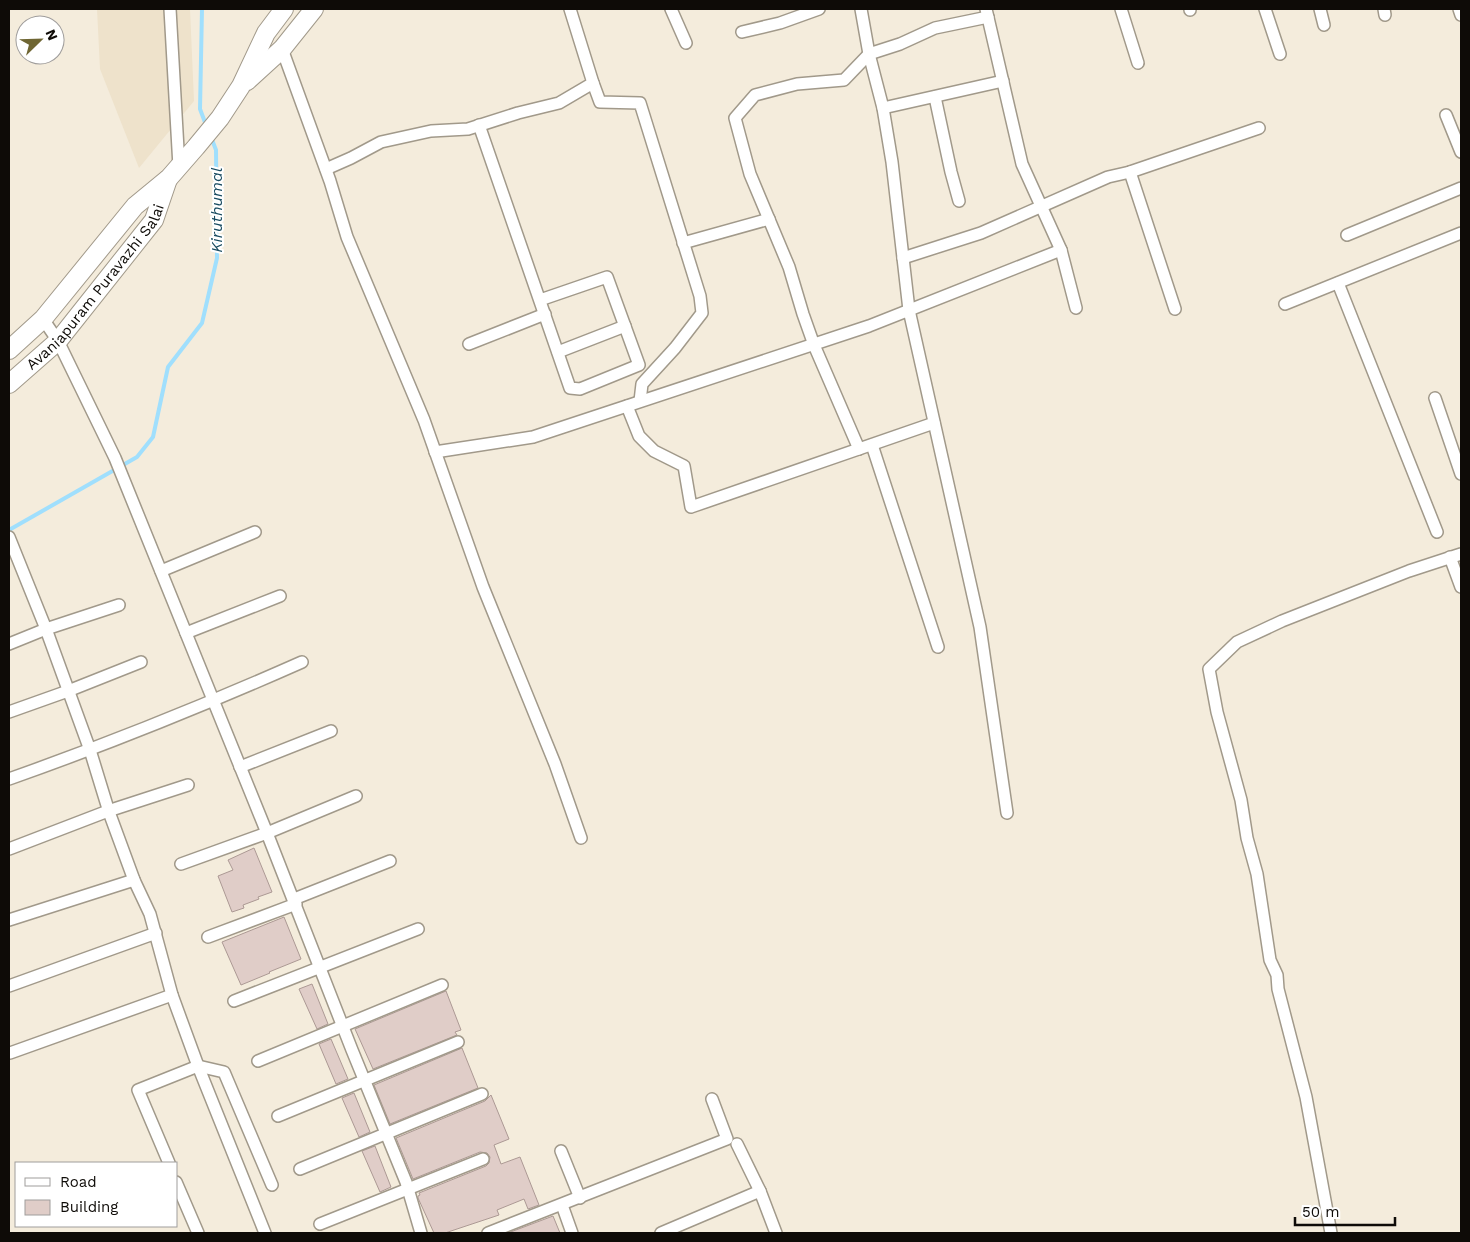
<svg xmlns="http://www.w3.org/2000/svg" width="1470" height="1242" viewBox="0 0 1470 1242" font-family="'Work Sans',sans-serif">
	<rect width="100%" height="100%" fill="#f4ecdc"/>
	<path fill="#eee2cb" d="M97,9h93l4,92 -55,67 -39,-99z"/>
	<g fill="none" stroke-linecap="round" stroke-linejoin="round">
		<g stroke="#a0dffd" stroke-width="4">
			<path d="M202,9l-2,100 6,16"/>
			<path d="M9,530l128,-73 16,-20 15,-70 34,-44 15,-65 -1,-108 -5,-13"/>
		</g>
	</g>
	<g fill="#e0cdc8" stroke="#ac9994">
		<path d="M254,848l18,44 -14,5 1,2 -16,6 1,3 -12,4 -14,-36 15,-6 -5,-10z"/>
		<path d="M284,917l17,42 -32,13 1,1 -29,12 -19,-43z"/>
		<path d="M312,984l16,40 -11,5 -18,-40z"/>
		<path d="M446,991l15,39 -6,2 2,3 -84,34 -18,-40z"/>
		<path d="M331,1039l17,40 -12,5 -17,-40z"/>
		<path d="M462,1048l16,40 -88,36 -16,-39z"/>
		<path d="M354,1093l16,39 -11,5 -17,-39z"/>
		<path d="M491,1095l18,44 -15,6 7,19 19,-7 19,48 -11,4 -4,-10 -27,11 2,5 -54,18h-11l-16,-35v-2l2,-1 -1,-2 67,-27 3,-3 1,-6 -3,-4 -7,-1 -67,27 -17,-41 89,-37z"/>
		<path d="M375,1146l16,41 -11,5 -18,-41z"/>
		<path d="M553,1216l7,17h-52z"/>
	</g>
	<g fill="none" stroke-linecap="round" stroke-linejoin="round">
		<defs>
			<g id="minor">
				<path d="M170,9l9,158"/>
				<path d="M671,9l15,34"/>
				<path d="M861,9l8,45 14,54 9,54 17,148 71,317 27,186"/>
				<path d="M986,9l36,155 39,86 15,58"/>
				<path d="M1121,9l17,54"/>
				<path d="M1190,9v1"/>
				<path d="M1265,9l15,45"/>
				<path d="M1320,9l4,16"/>
				<path d="M1384,9l1,6"/>
				<path d="M1459,9l2,6"/>
				<path d="M742,32l38,-9 39,-14"/>
				<path d="M282,49l48,132 17,56 77,183 59,167 72,177 26,74"/>
				<path d="M593,83l7,19 40,1 60,193 2,17 -27,35 -33,36 -2,17"/>
				<path d="M935,97l16,75 8,29"/>
				<path d="M883,108l120,-27"/>
				<path d="M1446,115l15,37"/>
				<path d="M479,125l91,263 10,1 59,-24 -32,-88 -67,23"/>
				<path d="M326,169l25,-11 30,-16 50,-11 37,-2 50,-16 41,-10 34,-20 -23,-74"/>
				<path d="M1130,172l45,137"/>
				<path d="M1347,235l114,-47"/>
				<path d="M683,243l86,-24"/>
				<path d="M903,258l78,-25 127,-56 22,-5 129,-44"/>
				<path d="M1338,283l99,249"/>
				<path d="M1285,304l176,-71"/>
				<path d="M43,319l15,22 57,117 152,375 85,217 54,132 15,51"/>
				<path d="M469,344l76,-30"/>
				<path d="M558,352l67,-26"/>
				<path d="M1435,398l26,76"/>
				<path d="M627,406l12,30 15,15 30,15 7,41 243,-84"/>
				<path d="M872,445l66,202"/>
				<path d="M859,449l-45,-104 -11,-31 -14,-47 -39,-93 -15,-56 20,-23 42,-11 47,-4 25,-26 31,-10 35,-16 53,-11"/>
				<path d="M435,452l98,-15 336,-111 192,-76"/>
				<path d="M9,537l37,92 44,121 19,62 25,68 16,34 22,81 26,71 67,167"/>
				<path d="M1450,557l11,30"/>
				<path d="M161,571l94,-39"/>
				<path d="M186,633l94,-37"/>
				<path d="M9,644l37,-15 73,-24"/>
				<path d="M9,712l59,-21 73,-29"/>
				<path d="M240,767l91,-36"/>
				<path d="M9,779c99,-35 196,-74 293,-117"/>
				<path d="M9,849l99,-38 80,-26"/>
				<path d="M181,864l86,-31 89,-37"/>
				<path d="M294,899l96,-38"/>
				<path d="M9,920l125,-40"/>
				<path d="M208,937l88,-33"/>
				<path d="M9,986l147,-53"/>
				<path d="M234,1001l184,-72"/>
				<path d="M10,1053l162,-58"/>
				<path d="M258,1061l184,-76"/>
				<path d="M278,1116l180,-74"/>
				<path d="M737,1144l23,47 16,42"/>
				<path d="M561,1151l19,47"/>
				<path d="M169,1163l-31,-73 60,-24 26,6 48,113"/>
				<path d="M300,1169l182,-75"/>
				<path d="M176,1182l22,51"/>
				<path d="M562,1205l10,28"/>
				<path d="M320,1224l163,-65"/>
				<path d="M488,1233l239,-94 -15,-40"/>
				<path d="M661,1233l99,-42"/>
				<path d="M1331,1233l-25,-136 -28,-108 -1,-14 -7,-15 -13,-86 -10,-36 -6,-38 -24,-88 -8,-43 28,-27 45,-21 127,-50 52,-17"/>
			</g>
			<g id="primary">
				<path d="M247,81l35,-32 32,-40"/>
				<path d="M9,350l34,-31 92,-113 34,-28 27,-31 24,-29 21,-32 25,-53 18,-24"/>
				<path id="s1" d="M9,384l49,-43 96,-121 14,-41"/>
			</g>
		</defs>
		<use href="#minor" stroke="#a1998a" stroke-width="14"/>
		<use href="#primary" stroke="#a1998a" stroke-width="20"/>
		<use href="#minor" stroke="#fff" stroke-width="11"/>
		<use href="#primary" stroke="#fff" stroke-width="18"/>
	</g>
	<g text-anchor="middle" stroke-width="4" stroke-linejoin="round" paint-order="stroke">
		<g font-size="15" fill="#0e0b07" stroke="#fff">
			<text dy="5" stroke="none"><textPath href="#s1" startOffset="131">Avaniapuram Puravazhi Salai</textPath></text>
		</g>
		<g font-size="16" font-style="italic" fill="#184b60" stroke="#fff">
			<text transform="translate(216 210) rotate(-90)" y="6">Kiruthumal</text>
		</g>
	</g>
	<rect width="1470" height="1242" fill="none" stroke="#0e0b07" stroke-width="20"/>
	<rect x="15" y="1162" width="162" height="65" fill="#ffffff" stroke="#9f9d9c"/>
	<rect x="25" y="1178" width="25" height="8" fill="#ffffff" stroke="#9f9d9c"/>
	<text x="60" y="1187" font-size="15" fill="#0e0b07">Road</text>
	<rect x="25" y="1200" width="25" height="15" fill="#e0cdc8" stroke="#9f9d9c"/>
	<text x="60" y="1212" font-size="15" fill="#0e0b07">Building</text>
	<g transform="translate(40 40) rotate(67)"><circle r="24" fill="#ffffff" stroke="#9f9d9c"/>
	<path d="M0-4L9 19L0 12L-9 19Z" fill="#6f6633"/>
	<text y="-8" font-size="14" font-weight="bold" text-anchor="middle" fill="#0e0b07">N</text>
	</g>
	<path d="M1295 1217v8h100v-8" fill="none" stroke="#0e0b07" stroke-width="2.5"/>
	<text x="1302" y="1217" font-size="15" fill="#0e0b07" stroke="#ffffff" stroke-width="4" paint-order="stroke">50 m</text>
</svg>
